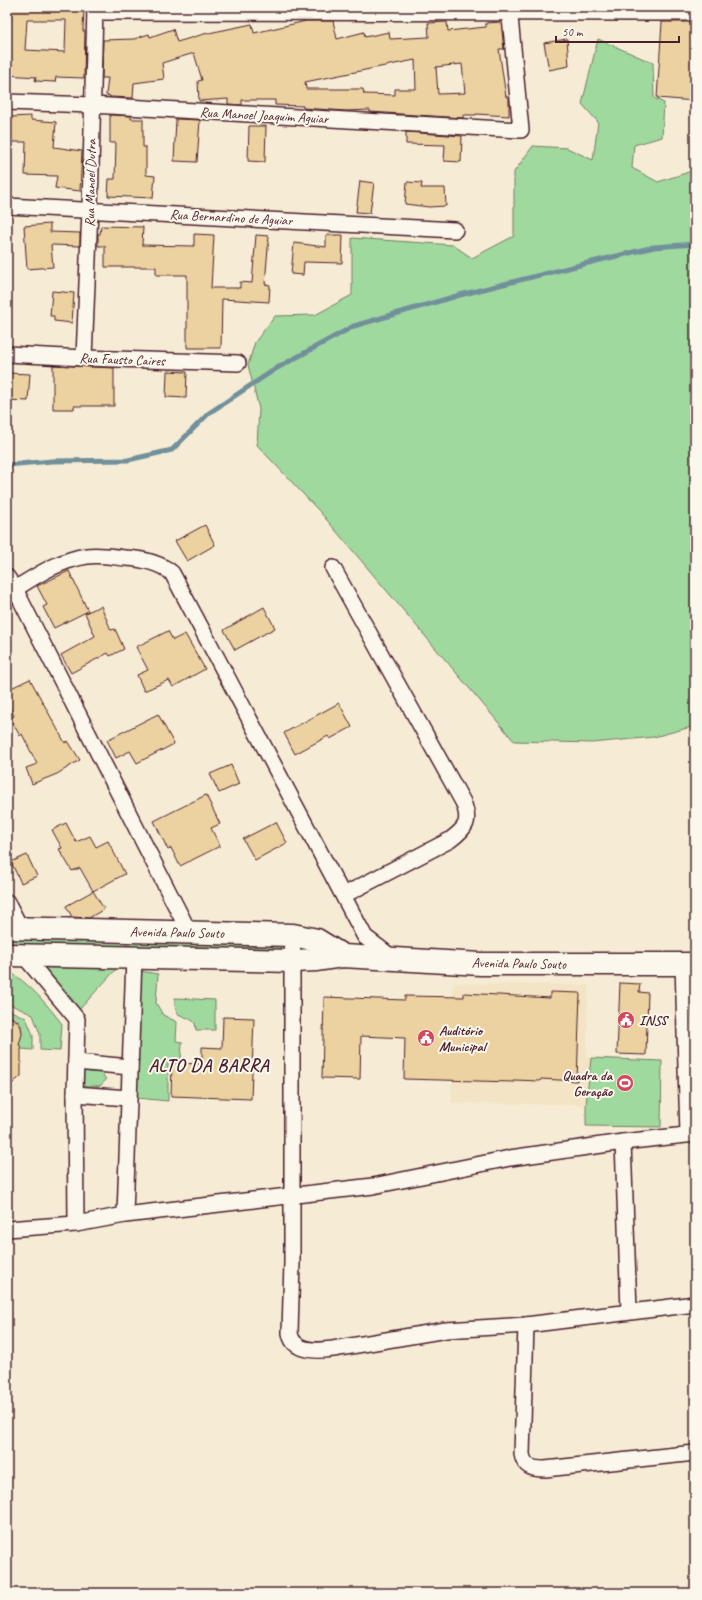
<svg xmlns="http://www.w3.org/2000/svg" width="702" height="1600" viewBox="0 0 702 1600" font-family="Caveat,sans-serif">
	<rect width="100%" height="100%" fill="#f6ecd5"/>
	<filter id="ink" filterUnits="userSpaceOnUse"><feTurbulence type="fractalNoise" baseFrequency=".025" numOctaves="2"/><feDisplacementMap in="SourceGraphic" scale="8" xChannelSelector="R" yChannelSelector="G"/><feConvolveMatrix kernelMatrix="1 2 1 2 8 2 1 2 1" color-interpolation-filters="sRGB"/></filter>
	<g filter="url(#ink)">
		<path fill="#f3e4c5" d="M453,983l135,2 -1,73 75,3 -1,66 -75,-1v-21l-135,-2z"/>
		<g fill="#9fd99e" stroke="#747c64">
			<path d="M598,39l55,24 1,35 10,5 -2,34 -28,8 -2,23 26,14 37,-12v556l-41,11 -62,6 -78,-2 -194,-229 -63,-67 2,-36 -11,-44 7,-23 20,-26 40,-1 37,-20v-57l101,7 19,13 42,-22v-64l19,-26 34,2 26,12 5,-38 -16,-18z"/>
			<path d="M7,936l271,6 3,4 -1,6 -273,-3z"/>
			<path d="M36,964l83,2 -41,45z"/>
			<path d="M7,970c23,14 39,33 55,54l-2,27 -20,-1v-16l-7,-19 -26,-12z"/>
			<path d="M140,971l18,3 -2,29 7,12 14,7 -1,19 6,1 -1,17h-13v42l-31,-3z"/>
			<path d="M175,998l40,2v30h-19l-1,-7 -5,-4 -12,-5 -3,-8z"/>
			<path d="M7,1009l19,9 7,17v15l-12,-1 -5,-6c8,-12 9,-24 -9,-26z"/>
			<path d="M591,1058l71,3 -1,66 -75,-1v-21z"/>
			<path d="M82,1071l20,2 4,7 -6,6h-18z"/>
		</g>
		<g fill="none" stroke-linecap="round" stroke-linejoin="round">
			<path stroke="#71909b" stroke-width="5" d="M7,465l45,-4 76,-1 44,-10 37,-37 68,-45 77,-42 106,-31 124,-31 70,-17 41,-3"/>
		</g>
		<g fill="#ebd2a0" stroke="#4a1f2b" fill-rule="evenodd">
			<path d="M11,7h73l-1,24h2l-1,47 -28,-1 -1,5 -20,-1 1,-4 -29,-2v-55l4,1zM27,20h39l-1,32 -40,-2z"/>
			<path d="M306,21h27l4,18 27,-7 1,5 24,-5 1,7 39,-2 -1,-14 19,-1 1,9 38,-4v-4l15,-1 3,27h-5l7,48h3v19l-33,-2v1h-13v3l-93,-6v-2l-24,1 -43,-3v-2l-28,-1v-5h-33v5l-14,-1v-5l-29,2 -1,-20 4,-1 -8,-27 -32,10 2,16 -30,4 -1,15 -23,-1v-1l-4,-1 2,-17h-6l1,-38 31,-1 15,-5 1,3 23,-8 4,13 27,-8 48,-10 2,9zM415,60l1,29h-21v6l-31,-1 -1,-5h-57l-1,-7zM462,64l3,29 -27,1 -2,-27z"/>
			<path d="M662,22h33v79l-38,-3z"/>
			<path d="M567,39l2,27 -20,4 -5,-27z"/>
			<path d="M110,115l21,1v3h12v28h3v28l9,1 -2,22 -45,-2 1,-17h6l1,-36h-6z"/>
			<path d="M31,116v4l25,2 -2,25 28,4 -2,40 -25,-3 2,-12 -32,-1 1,-33h-15l-1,-25z"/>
			<path d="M176,119l24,1 -3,42 -23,-1z"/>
			<path d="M249,126h17l-1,36 -17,-1z"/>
			<path d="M406,132l56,4 -1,26 -17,-1 1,-16 -39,-1z"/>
			<path d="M360,181l14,2 -4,30 -14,-1z"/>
			<path d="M407,182l15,1 -1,5h24l1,18 -17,1 -24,-3z"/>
			<path d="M50,224v8l30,1v13l-29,-1 2,22 -26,2 -3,-43z"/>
			<path d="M101,226l42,1 -1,18 52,1v-12l20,1 -3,53h29v-6l12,1 4,-48 13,1 -4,48 5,1 -1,17 -47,-3 -1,49h-34v-73h-31v-8h-51v-21h-7v-12h2z"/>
			<path d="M326,235h17l-1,28 -38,-1 -1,13 -12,-1 3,-31 32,4z"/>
			<path d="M52,291l22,2 -2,30 -18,-2v-5h-4z"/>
			<path d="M53,365l61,3v38h-40v3h-21z"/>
			<path d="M167,371l20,1 -1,26 -20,-1z"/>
			<path d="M7,373l23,1 -2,27 -21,-1z"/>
			<path d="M205,525l10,20 -28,16 -12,-20z"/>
			<path d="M69,571l19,40 -34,17 -11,-21 4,-2 -10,-19z"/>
			<path d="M101,606l10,24 4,-1 9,20 -14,7 -2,-3 -37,20 -10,-18 34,-19 -10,-23z"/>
			<path d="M264,607l11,21 -40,22 -11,-20z"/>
			<path d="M168,631l5,9 12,-6 20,35 -32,18 -4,-7 -25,11 -7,-16 11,-5 -12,-23z"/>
			<path d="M30,679l35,64 3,-2 12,19 -23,14 -25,10 -6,-16 11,-4 -15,-30 -2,2 -10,-18 4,-2 -7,-14v-12z"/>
			<path d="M339,703l13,24 -22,12 -2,-3 -33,18 -11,-21z"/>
			<path d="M158,714l16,30 -37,19 -7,-12 -14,7 -9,-18z"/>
			<path d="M231,765l8,19 -20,9 -9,-19z"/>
			<path d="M206,795l14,29 -9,4 9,18 -40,20 -9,-18 -3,2 -14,-29z"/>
			<path d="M276,822l11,21 -32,17 -12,-21z"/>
			<path d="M66,823l10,19 14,-6 6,11 12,-6 17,33 -32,17 -13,-23 -8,3 -13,-22 3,-1 -10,-18z"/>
			<path d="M27,855l10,21 -16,7 -10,-21z"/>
			<path d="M93,891l11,18 -15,9 -17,-1 -6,-11z"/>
			<path d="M620,983l20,1 -1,8 9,1 -2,62 -29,-1z"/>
			<path d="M550,992l30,1 -3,88 -36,-2 -1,2 -26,-1v2l-110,-3 1,-41 -44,-2 -1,43 -38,-1 2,-81 81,3v-4l59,1v-4l86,5z"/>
			<path d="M7,1015l10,6 4,6 1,7 -3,11 2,1v30l-14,12z"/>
			<path d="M223,1017l31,1 -3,81 -80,-3 1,-33 30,1v-17l20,1z"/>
		</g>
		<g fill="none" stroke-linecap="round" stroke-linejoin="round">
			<defs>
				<g id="street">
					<path d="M95,12l600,1"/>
					<path d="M7,102l85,3 429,25 -12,-123"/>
					<path d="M7,206l448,24"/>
					<path d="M7,354l77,4 154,5"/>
					<path d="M84,358l6,-149 5,-202"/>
					<path d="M333,568l130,234c8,20 3,26 -13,38l-106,55"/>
					<path d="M7,577l8,12 174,343"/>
					<path d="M15,589c22,-14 45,-29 72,-33 12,-2 27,1 39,2 17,1 33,4 46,15l193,364 29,22"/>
					<path d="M7,902l14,27"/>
					<path d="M293,935l-1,26v301l-2,71c3,20 28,18 43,16l113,-19 80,-5 169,-21"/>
					<path d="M24,956l53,63 -2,75 1,130"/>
					<path d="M683,964l5,170"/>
					<path d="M76,1062l54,5"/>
					<path d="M75,1094l53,4"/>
					<path d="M623,1142l6,169"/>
					<path d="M125,1215l9,-257"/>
					<path d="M7,1229l69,-5 49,-9 248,-29 137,-28 113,-16 72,-8"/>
					<path d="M526,1325l-4,129c2,13 10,15 23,15l150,-16"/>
				</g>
				<g id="secondary">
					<path d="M7,928l286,7 24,5 26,16"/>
					<path d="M7,955l285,6 25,-1 26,-4 138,8h214"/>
				</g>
			</defs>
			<use href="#street" stroke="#4a1f2b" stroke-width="18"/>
			<use href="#secondary" stroke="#4a1f2b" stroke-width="25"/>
			<use href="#street" stroke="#fbf7ec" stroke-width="15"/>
			<use href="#secondary" stroke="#fbf7ec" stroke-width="22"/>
		</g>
	</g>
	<defs>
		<symbol id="civic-disc" viewBox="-11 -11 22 22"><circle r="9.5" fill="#d1495b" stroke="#fbf7ec"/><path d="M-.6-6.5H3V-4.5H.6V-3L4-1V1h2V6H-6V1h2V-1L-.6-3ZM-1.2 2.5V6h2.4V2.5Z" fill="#fff"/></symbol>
		<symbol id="stadium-disc" viewBox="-11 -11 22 22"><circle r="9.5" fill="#d1495b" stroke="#fbf7ec"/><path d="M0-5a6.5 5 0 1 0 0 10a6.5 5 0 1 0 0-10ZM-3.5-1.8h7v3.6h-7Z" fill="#fff"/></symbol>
	</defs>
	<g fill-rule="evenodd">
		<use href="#civic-disc" x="616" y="1010" width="20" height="20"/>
		<use href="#civic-disc" x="416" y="1028" width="20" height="20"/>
		<use href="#stadium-disc" x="615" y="1073" width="20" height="20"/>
	</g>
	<g text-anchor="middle" stroke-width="4" stroke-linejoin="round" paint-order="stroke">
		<g font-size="14" fill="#4a1f2b" stroke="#fbf7ec">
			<text transform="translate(264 115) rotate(3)" y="5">Rua Manoel Joaquim Aguiar</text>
			<text transform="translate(90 183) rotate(-89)" y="5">Rua Manoel Dutra</text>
			<text transform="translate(231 217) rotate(3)" y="5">Rua Bernardino de Aguiar</text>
			<text transform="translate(122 359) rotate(2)" y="5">Rua Fausto Caires</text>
			<text transform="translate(177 932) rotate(1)" y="5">Avenida Paulo Souto</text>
			<text transform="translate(519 963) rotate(1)" y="5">Avenida Paulo Souto</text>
		</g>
		<g font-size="14" font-weight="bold" fill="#4a1f2b" stroke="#fbf7ec" text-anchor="start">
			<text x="639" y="1025">INSS</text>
			<text x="439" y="1035">Auditório<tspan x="439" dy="16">Municipal</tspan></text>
			<text x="612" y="1080" text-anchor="end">Quadra da<tspan x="612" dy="16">Geração</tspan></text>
		</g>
		<g font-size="18" font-weight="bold" letter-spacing="1" fill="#4a1f2b" stroke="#fbf7ec">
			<text x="209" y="1071">ALTO DA BARRA</text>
		</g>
	</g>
	<rect width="702" height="1600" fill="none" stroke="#fbf7ec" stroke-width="24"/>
	<rect x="12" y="12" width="678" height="1576" fill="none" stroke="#4a1f2b" stroke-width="1.5" filter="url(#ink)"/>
	<path d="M556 36v6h123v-6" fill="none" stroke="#4a1f2b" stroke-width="2"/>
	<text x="562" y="36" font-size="12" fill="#4a1f2b" stroke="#fbf7ec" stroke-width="3" paint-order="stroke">50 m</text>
</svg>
